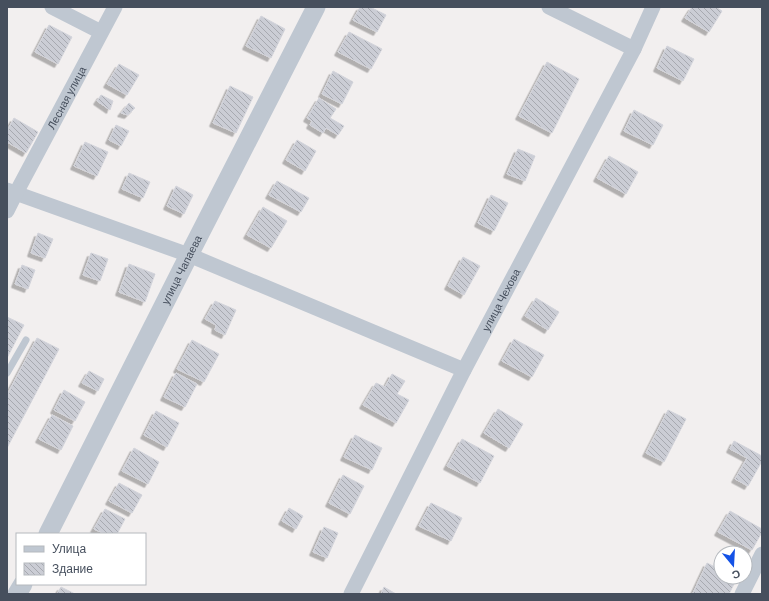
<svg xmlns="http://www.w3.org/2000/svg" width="769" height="601" viewBox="0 0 769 601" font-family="Barlow,sans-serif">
	<defs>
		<pattern id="building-back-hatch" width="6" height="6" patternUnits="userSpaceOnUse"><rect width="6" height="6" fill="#cbcdd5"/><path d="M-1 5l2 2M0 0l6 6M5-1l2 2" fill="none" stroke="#a7a9b0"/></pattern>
		<filter id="shadow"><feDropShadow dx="-3.5" dy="3.5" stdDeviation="0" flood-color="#0004"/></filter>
	</defs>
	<rect width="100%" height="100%" fill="#f2efef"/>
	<g fill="url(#building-back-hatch)" stroke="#d3d4db" filter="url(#shadow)">
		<path d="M360,7h10l16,8 -9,17 -24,-12z"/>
		<path d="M692,7h24l6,4 -13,21 -24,-14z"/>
		<path d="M261,16l24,13 -14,29 -25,-12z"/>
		<path d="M49,25l23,12 -14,27 -23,-12z"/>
		<path d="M349,32l33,17 -11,20 -33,-17z"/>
		<path d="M667,46l27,13 -11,22 -26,-13z"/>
		<path d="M547,62l32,17 -27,54 -33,-17z"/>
		<path d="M119,64l20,11 -12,20 -20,-11z"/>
		<path d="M333,71l20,11 -11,22 -20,-10z"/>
		<path d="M230,86l23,11 -17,36 -23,-10z"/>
		<path d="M101,95l12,6 -3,9 -13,-9z"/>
		<path d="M319,98l17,11 -6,9 14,8 -6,9 -12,-7 -3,5 -13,-8 2,-4 -5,-3z"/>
		<path d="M129,103l6,5 -7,7 -7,-2z"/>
		<path d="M634,110l29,15 -10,20 -29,-14z"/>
		<path d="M14,118l24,14 -12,21 -19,-11v-11z"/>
		<path d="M116,125l13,6 -8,15 -12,-6z"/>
		<path d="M297,140l19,11 -11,20 -19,-11z"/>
		<path d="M85,142l23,10 -11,24 -23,-10z"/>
		<path d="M518,149l17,7 -10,25 -18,-7z"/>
		<path d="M609,156l29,16 -12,22 -29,-16z"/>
		<path d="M129,173l21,9 -7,16 -21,-9z"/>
		<path d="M277,181l32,17 -8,14 -32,-17z"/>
		<path d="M176,186l17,9 -9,19 -17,-8z"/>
		<path d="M491,195l17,8 -14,28 -16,-8z"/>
		<path d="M263,207l24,14 -16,27 -24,-13z"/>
		<path d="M38,233l15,6 -8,19 -14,-5z"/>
		<path d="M91,253l17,6 -8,22 -17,-6z"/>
		<path d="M463,257l17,9 -16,29 -16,-9z"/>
		<path d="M129,264l26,10 -10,28 -26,-10z"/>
		<path d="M22,265l13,5 -7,19 -13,-5z"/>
		<path d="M536,298l23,14 -11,18 -23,-14z"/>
		<path d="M215,301l21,9 -11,25 -10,-5 1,-5 -11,-6z"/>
		<path d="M7,317l17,8 -17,33z"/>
		<path d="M37,338l22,11 -52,99v-53z"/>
		<path d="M514,339l30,16 -12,22 -30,-16z"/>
		<path d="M192,340l27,14 -15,28 -27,-13z"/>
		<path d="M89,371l15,8 -6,12 -16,-8z"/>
		<path d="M176,373l21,11 -12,23 -21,-10z"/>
		<path d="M392,374l13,7 -8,13 12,6 -13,23 -33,-18 13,-22 9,4z"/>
		<path d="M64,390l21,12 -10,19 -21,-11z"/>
		<path d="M498,409l25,15 -14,24 -25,-15z"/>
		<path d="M668,410l18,9 -22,43 -18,-9z"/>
		<path d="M156,411l23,12 -12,24 -23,-12z"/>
		<path d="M52,415l21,11 -12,24 -22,-11z"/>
		<path d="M355,435l27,13 -10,22 -28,-13z"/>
		<path d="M462,439l32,17 -14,27 -33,-17z"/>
		<path d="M734,441l28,15v5l-14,25 -13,-7 12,-21 -17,-9z"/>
		<path d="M134,448l25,14 -11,22 -26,-13z"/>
		<path d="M343,475l21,11 -14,28 -21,-11z"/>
		<path d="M119,483l23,12 -10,18 -23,-12z"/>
		<path d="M431,503l31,15 -11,23 -32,-15z"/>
		<path d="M289,508l14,8 -7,13 -14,-8z"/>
		<path d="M105,509l20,10 -8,15h-12l-11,-5z"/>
		<path d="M730,511l32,18v3l-10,18 -34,-18z"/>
		<path d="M324,527l14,6 -11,25 -14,-6z"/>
		<path d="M707,563l14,7v7h14l2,1 -8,16h-34l-2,-1z"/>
		<path d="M61,587l14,7h-18z"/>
		<path d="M384,587l12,7h-15z"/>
	</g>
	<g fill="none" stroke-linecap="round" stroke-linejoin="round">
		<path stroke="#bfc7d1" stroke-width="7" d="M7,373l19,-33"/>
		<g stroke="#bfc7d1" stroke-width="15">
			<path d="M52,7l49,25"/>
			<path d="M549,7l85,42"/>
			<path d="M7,190l182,65 275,115"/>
			<path id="s1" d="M7,211l9,-18 99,-186"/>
			<path id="s2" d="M351,594l113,-224 170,-321 19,-42"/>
			<path d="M742,594l20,-40"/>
		</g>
		<g stroke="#bfc7d1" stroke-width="19">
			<path id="s3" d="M48,534l141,-279 127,-248"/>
			<path d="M17,594l6,-10"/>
		</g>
	</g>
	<g text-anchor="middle" stroke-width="3" stroke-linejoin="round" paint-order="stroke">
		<g font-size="11" fill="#464f5d" stroke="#fff">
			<text dy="4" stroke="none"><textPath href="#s1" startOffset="128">Лесная улица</textPath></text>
			<text dy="4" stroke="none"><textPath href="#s3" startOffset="296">улица Чапаева</textPath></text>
			<text dy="4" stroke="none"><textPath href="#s2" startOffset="330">улица Чехова</textPath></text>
		</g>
	</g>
	<rect width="769" height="601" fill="none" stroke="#464f5d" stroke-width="16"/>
	<rect x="16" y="533" width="130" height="52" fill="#ffffff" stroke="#b5b9be"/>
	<rect x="24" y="546" width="20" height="6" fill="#bfc7d1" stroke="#b5b9be"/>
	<text x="52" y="553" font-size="12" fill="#464f5d">Улица</text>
	<rect x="24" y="563" width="20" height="12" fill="url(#building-back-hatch)" stroke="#b5b9be"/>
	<text x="52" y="573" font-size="12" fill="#464f5d">Здание</text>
	<g transform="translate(733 565) rotate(162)"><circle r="19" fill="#ffffff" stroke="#b5b9be"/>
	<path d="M0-3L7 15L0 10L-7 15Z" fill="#1452e6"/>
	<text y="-6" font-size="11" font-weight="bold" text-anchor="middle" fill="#464f5d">С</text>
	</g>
</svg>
